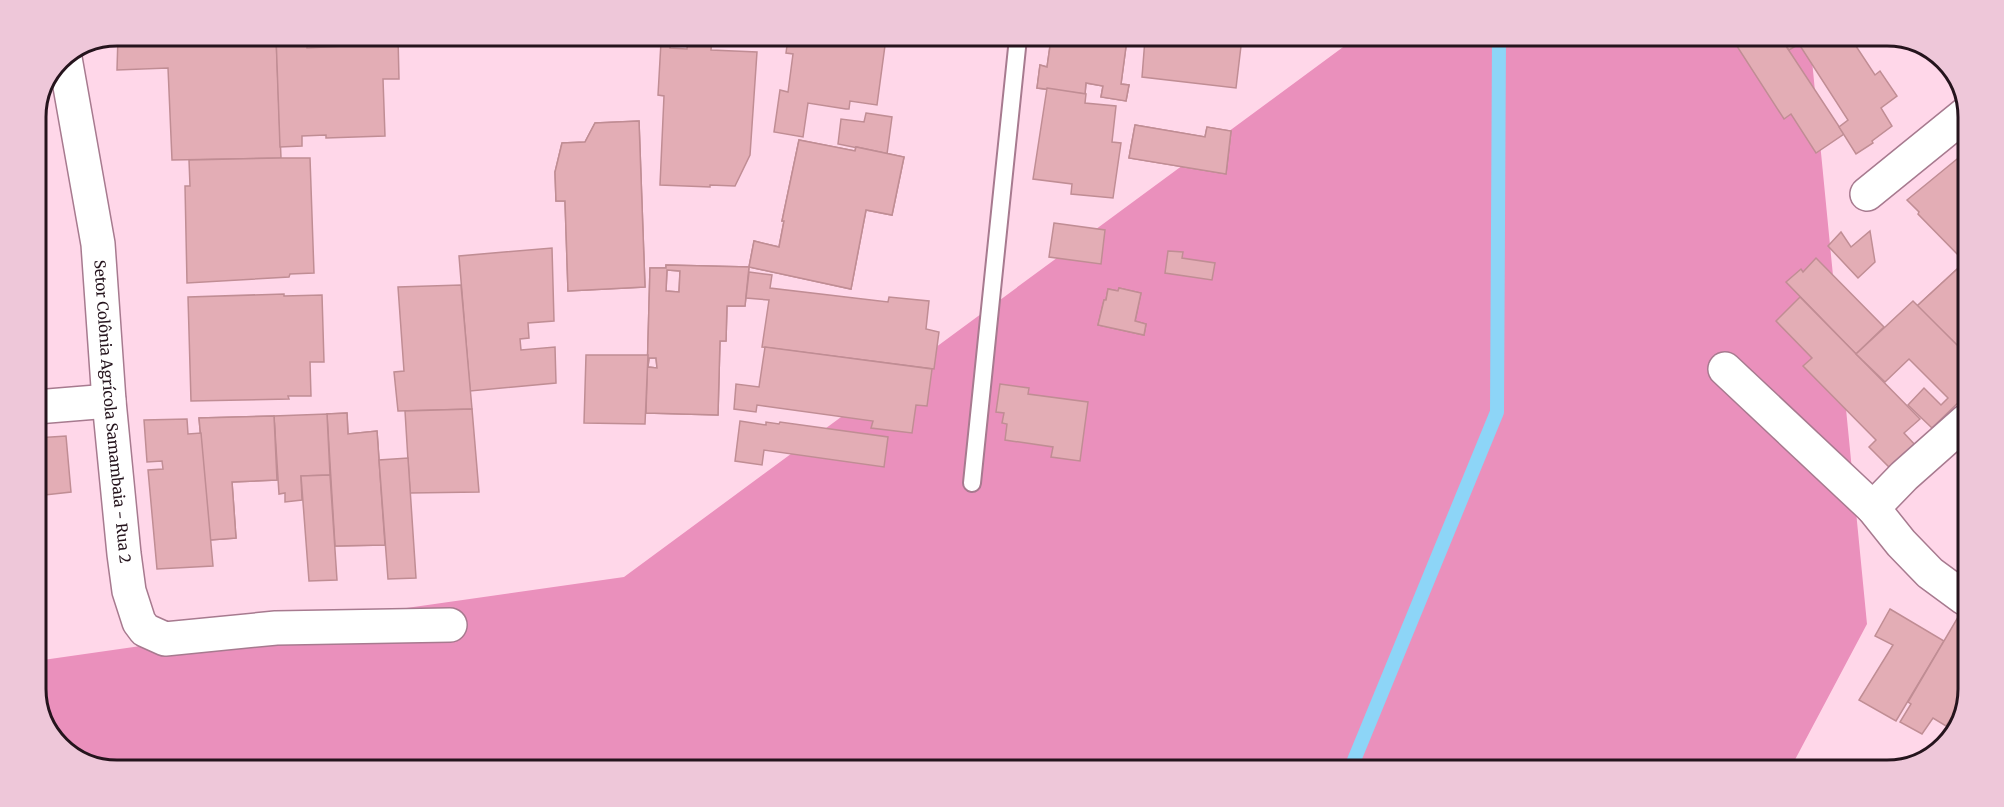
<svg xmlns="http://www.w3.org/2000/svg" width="2004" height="807" viewBox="0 0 2004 807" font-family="Merriweather,serif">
	<rect width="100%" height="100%" fill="#ffd7e9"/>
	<path fill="#ea90bc" d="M1354,39l456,1 57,584 -78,147 -1698,-4 -38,-28 -17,-44v-34l588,-84z"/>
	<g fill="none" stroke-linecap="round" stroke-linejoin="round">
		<path stroke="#8dd5f7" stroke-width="14" d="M1350,770l147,-358 2,-373"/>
	</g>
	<g fill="#e3adb5" stroke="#c08d94" stroke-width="1.5" fill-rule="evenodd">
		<path d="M118,36h158l5,122 -109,2 -4,-92 -51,2z"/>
		<path d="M276,36h30l1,12 37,-2 -1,-9h55l1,42h-16l2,57 -59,2v-3l-24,1v10l-22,1z"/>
		<path d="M688,37h24l-1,13 46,2 -7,103 -15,31 -25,-1v2l-50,-2 4,-89 -6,-1 3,-53h10l-1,6 17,1z"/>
		<path d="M788,38h98l-9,67 -27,-4 -1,8h-3l-38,-6 -5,34 -29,-5 6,-42 8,2 5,-38 -7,-1z"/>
		<path d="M1043,38l84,1 -6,45 8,1 -3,16 -25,-4 2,-11 -17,-3 -1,11 -48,-6 3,-23 7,2 3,-21 -8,-2z"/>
		<path d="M1043,38l84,1 -6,45 8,1 -3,16 -25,-4 2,-11 -17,-3 -1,11 -48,-6 3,-23 7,2 3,-21 -8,-2z"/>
		<path d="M1145,39h75l-1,4 22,3 -5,42 -94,-11z"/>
		<path d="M1733,40h49l62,94 -28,19 -25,-39 -7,5z"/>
		<path d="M1782,40h70l23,35 5,-4 17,25 -16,12 11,18 -20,15 1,2 -17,11 -17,-27 9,-7 -49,-76 -10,6z"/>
		<path d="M1047,88l39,6 -1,9 31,3 -4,36 9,1 -8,55 -42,-4 1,-10 -39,-5z"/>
		<path d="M866,113l26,4 -5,37 -49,-10 3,-25 23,3z"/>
		<path d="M639,121l6,166 -77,4 -3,-90h-9l-1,-29 7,-29 23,-1 10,-19z"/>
		<path d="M639,121l6,166 -77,4 -3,-90h-9l-1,-29 7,-29 23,-1 10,-19z"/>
		<path d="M1135,125l70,12 2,-10 24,4 -5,43 -97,-16z"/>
		<path d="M1135,125l70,12 2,-10 24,4 -5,43 -97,-16z"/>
		<path d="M799,140l56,11 1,-4 48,10 -12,58 -26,-5 -15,79 -102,-22 5,-26 25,6 5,-26h-2z"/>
		<path d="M799,140l56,11 1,-4 48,10 -12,58 -26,-5 -15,79 -102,-22 5,-26 25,6 5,-26h-2z"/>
		<path d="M1968,150l-1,103 -6,5 -43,-44 1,-2 -12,-12z"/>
		<path d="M281,158h29l4,115 -24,1 -1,3 -102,6 -2,-97h5l-1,-26z"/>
		<path d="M1054,223l51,7 -4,34 -52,-7z"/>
		<path d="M1870,231l5,31 -17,16 -30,-32 13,-14 10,15z"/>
		<path d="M552,248l2,73 -26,2 1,15 -9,1 1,11 34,-3 1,36 -86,8 -11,-135z"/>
		<path d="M1168,251l15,1 -1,6 33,5 -3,17 -47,-7z"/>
		<path d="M1816,258l68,69 -28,27 -70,-72 15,-13 2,3z"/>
		<path d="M1967,260v18l-3,-3 -6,5 4,4 -2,1 4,6 3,-2 -1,55 -5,5 -44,-43z"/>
		<path d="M1967,260v18l-3,-3 -6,5 4,4 -2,1 4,6 3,-2 -1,55 -5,5 -44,-43z"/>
		<path d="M666,265l83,2 -4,39h-18l-1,35h-6l-2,74 -72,-2 4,-145h16zM667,270l13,1 -1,21 -13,-1zM649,358h7l1,10 -9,-1z"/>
		<path d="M666,265l83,2 -4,39h-18l-1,35h-6l-2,74 -72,-2 4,-145h16zM667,270l13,1 -1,21 -13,-1zM649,358h7l1,10 -9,-1z"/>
		<path d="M749,272l23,3 -2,13 118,14 1,-5 40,4 -3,28 13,3 -5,37 -172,-22 7,-47 -23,-2z"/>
		<path d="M461,285l11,124 -74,2 -4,-39 10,-1 -6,-84z"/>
		<path d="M1119,288l22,5 -6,28 11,3 -2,11 -46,-10 6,-25h2l2,-11 10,2z"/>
		<path d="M1119,288l22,5 -6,28 11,3 -2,11 -46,-10 6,-25h2l2,-11 10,2z"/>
		<path d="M284,294v2l38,-1 2,67h-14l1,34h-23l1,3 -98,2 -3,-104z"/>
		<path d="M1800,297l120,122 -16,14 13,14 -21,27 -27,-27 7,-7 -73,-74 9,-8 -36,-37z"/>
		<path d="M1913,301l53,53v41l-34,33 -24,-23 16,-17 17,17 7,-7 -39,-39 -24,23 -29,-28z"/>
		<path d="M765,347l167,22 -5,37 -11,-1 -4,28 -41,-5 2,-7 -116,-16 -1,7 -22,-3 2,-25 23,3z"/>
		<path d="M586,355h62l-3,69 -61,-1z"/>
		<path d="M1000,384l29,4 -1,6 60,8 -8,59 -29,-4 2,-10 -48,-7 2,-16 -5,-1 2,-10 -8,-1z"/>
		<path d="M472,409l7,83 -69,1 -5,-82z"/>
		<path d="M347,413l1,21 29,-3 8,114 -50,1 -8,-132z"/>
		<path d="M347,413l1,21 29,-3 8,114 -50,1 -8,-132z"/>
		<path d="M327,414l3,61 -29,1 1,24 -17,2v-9l-6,1 -5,-78z"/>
		<path d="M274,416l3,64 -45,2 4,56 -26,2 -11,-122z"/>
		<path d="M274,416l3,64 -45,2 4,56 -26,2 -11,-122z"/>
		<path d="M187,419l1,15 13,-1 12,133 -56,3 -9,-99 15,-1 -1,-8 -15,1 -3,-42z"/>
		<path d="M740,421l26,4v-3l13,2 1,-2 108,15 -4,30 -120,-17 -2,15 -27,-4z"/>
		<path d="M66,436l5,56 -35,4v-58z"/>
		<path d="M408,458l8,120 -28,1 -9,-119z"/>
		<path d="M330,475l7,105 -28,1 -8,-105z"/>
		<path d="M1890,609l54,32 -48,80 -37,-21 34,-55 -18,-9z"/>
		<path d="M1961,612l3,2v43l-3,4 3,2v35l-18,28 -13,-8 -11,16 -22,-12 11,-18 -3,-2z"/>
	</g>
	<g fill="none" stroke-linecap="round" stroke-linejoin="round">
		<defs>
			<path id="lane" d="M972,483l46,-445"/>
			<g id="street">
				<path id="s1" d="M65,58l33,186 11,157 15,153 5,37 10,31 6,8 20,9 111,-11 174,-3"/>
				<path d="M1867,194l101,-82"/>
				<path d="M1725,369l148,139"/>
				<path d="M36,407l73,-6"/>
				<path d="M1964,598l-34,-25 -29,-30 -28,-35 31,-32 62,-55"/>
			</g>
		</defs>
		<use href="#lane" stroke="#a77a8f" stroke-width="20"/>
		<use href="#street" stroke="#a77a8f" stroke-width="36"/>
		<use href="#lane" stroke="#fff" stroke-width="16"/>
		<use href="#street" stroke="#fff" stroke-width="33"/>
	</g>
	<g text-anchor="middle" stroke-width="6" stroke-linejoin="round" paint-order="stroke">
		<g font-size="15" fill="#25141d" stroke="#ffd7e9">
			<text dy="5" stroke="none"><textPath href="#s1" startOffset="357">Setor Colônia Agrícola Samambaia - Rua 2</textPath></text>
		</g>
	</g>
	<path d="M0 0H2004V807H0ZM117 46H1887A71 71 0 0 1 1958 117V689A71 71 0 0 1 1887 760H117A71 71 0 0 1 46 689V117A71 71 0 0 1 117 46Z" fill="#eec7d9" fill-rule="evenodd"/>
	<path fill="none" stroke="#25141d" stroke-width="3" d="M117 46H1887A71 71 0 0 1 1958 117V689A71 71 0 0 1 1887 760H117A71 71 0 0 1 46 689V117A71 71 0 0 1 117 46Z"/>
</svg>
